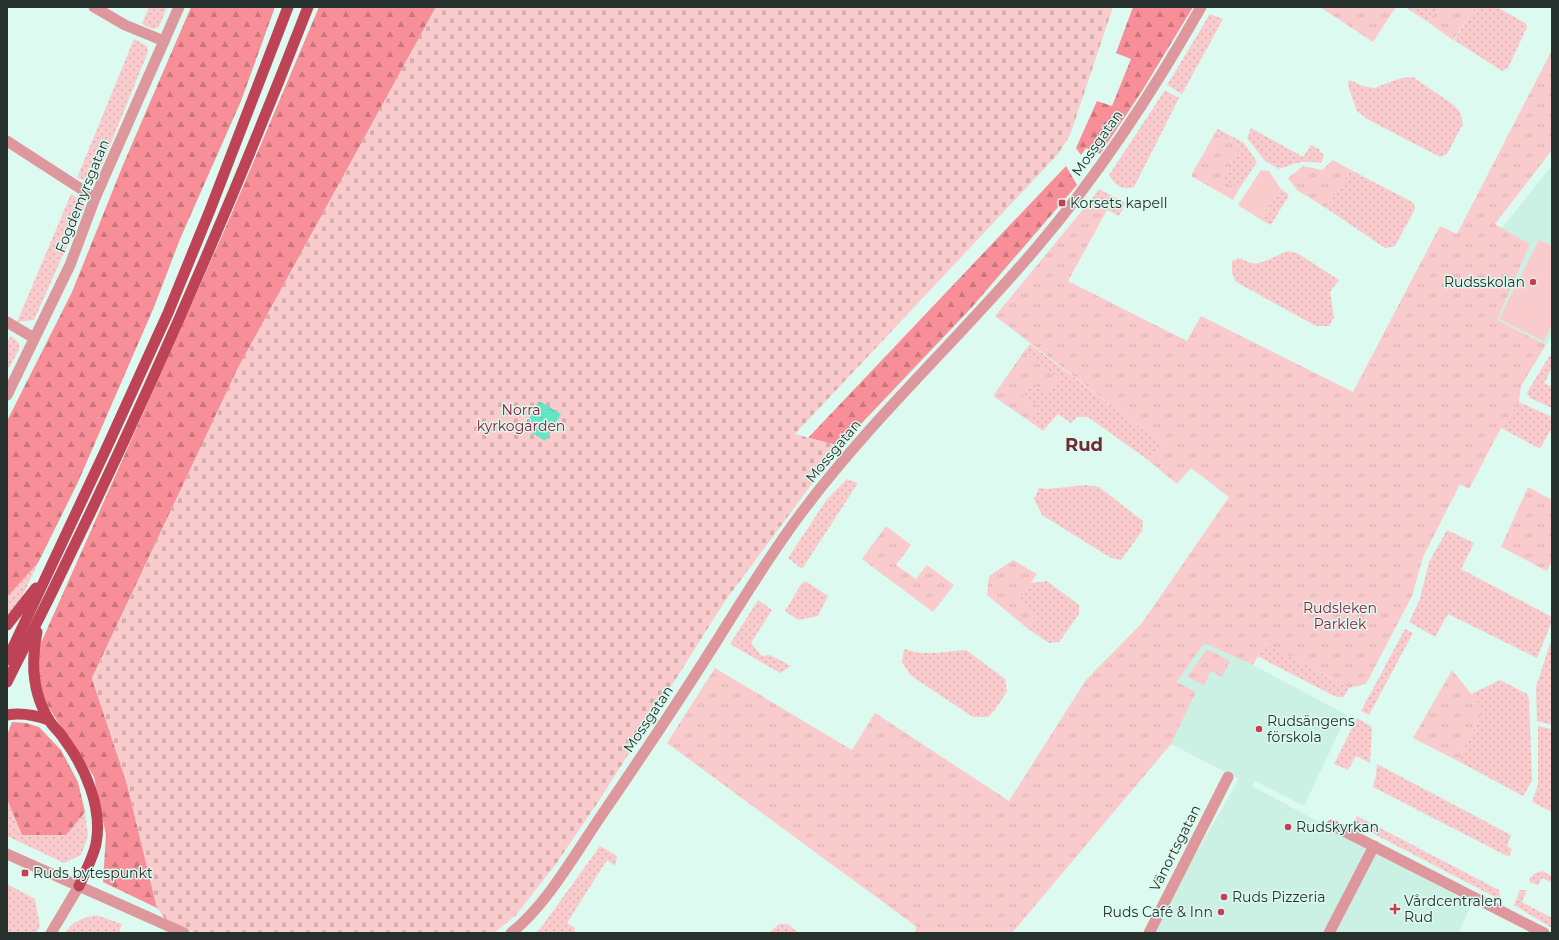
<svg xmlns="http://www.w3.org/2000/svg" width="1559" height="940" viewBox="0 0 1559 940" font-family="Montserrat,sans-serif">
	<defs>
		<pattern id="grass-dots" width="8" height="8" patternUnits="userSpaceOnUse"><rect width="8" height="8" fill="#f9cbcd"/><path d="M2 2h.1M6 6h.1" fill="none" stroke="#d5afb0" stroke-width="1.8" stroke-linecap="round"/></pattern>
		<pattern id="forest-firs" width="22" height="20" patternUnits="userSpaceOnUse"><rect width="22" height="20" fill="#f78e98"/><path d="M5 1l3.5 6h-7zM16 11l3.5 6h-7z" fill="#c8757c"/></pattern>
		<pattern id="cemetery-stones" width="16" height="16" patternUnits="userSpaceOnUse"><rect width="16" height="16" fill="#f9cbcd"/><path d="M2 7V4a2 2 0 0 1 4 0v3zM10 15v-3a2 2 0 0 1 4 0v3z" fill="#d5afb0"/></pattern>
		<pattern id="park-tufts" width="24" height="20" patternUnits="userSpaceOnUse"><rect width="24" height="20" fill="#f9cbcd"/><path d="M3 7l-1-3M5 7V3M7 7l1-3M15 17l-1-3M17 17v-4M19 17l1-3" fill="none" stroke="#d5afb0"/></pattern>
		<pattern id="water-ripples" width="26" height="14" patternUnits="userSpaceOnUse"><rect width="26" height="14" fill="#62e7c6"/><path d="M2 4q2-2 4 0t4 0M15 11q2-2 4 0t4 0" fill="none" stroke="#55c7aa"/></pattern>
	</defs>
	<rect width="100%" height="100%" fill="#ddfaf1"/>
	<g fill="#cbf1e5">
		<path d="M1552,165v170l-6,10 -49,-25 33,-76 -28,-16z"/>
		<path d="M1204,643l49,22 94,50 -43,91 -49,-25 -3,5 220,118 -14,29h-308l89,-154 -68,-35 25,-52 -19,-10z"/>
	</g>
	<g fill="url(#grass-dots)">
		<path d="M149,7h18l-8,20 -6,2 -11,-5z"/>
		<path d="M1405,7h34l-11,15z"/>
		<path d="M1476,7h21l28,16 2,4 -19,41 -6,3 -48,-31z"/>
		<path d="M1210,14l13,5 -41,75 -15,-9z"/>
		<path d="M134,39l13,7 1,6 -51,125 -8,4 -12,-3z"/>
		<path d="M1413,77l41,28 6,7 3,12 -16,30 -7,3 -73,-38 -10,-8 -8,-22 -1,-7 2,-2 13,6 11,2 27,-10z"/>
		<path d="M1165,90l14,8 -45,89c-13,3 -18,-1 -25,-12z"/>
		<path d="M1251,128l52,29 8,-12 8,4 5,7 -3,7c-19,-3 -24,-1 -42,6l-14,-8 -18,-23z"/>
		<path d="M1218,129l26,14 13,19 -18,27 -18,-9 19,-34 -25,-13z"/>
		<path d="M1351,170l63,33 1,6 -20,37 -10,2 -59,-40z"/>
		<path d="M1099,189l26,14 -6,13 -29,-15z"/>
		<path d="M1281,189l8,6 -18,30 -11,-6z"/>
		<path d="M71,194l12,7 2,5 -51,114 -17,2z"/>
		<path d="M1288,251l9,2 42,27 -9,12 4,25 -5,9h-13l-80,-44 -4,-9v-12l7,-3c4,1 8,4 12,5 11,3 26,-9 37,-12z"/>
		<path d="M11,336l8,7v7l-12,21v-29z"/>
		<path d="M1030,344l132,100 -14,16 -60,-43h-11l-6,6 -13,-9 -15,17 -15,-11 10,-14 -15,-11 9,-12 27,-5 -36,-25z"/>
		<path d="M1552,352v16l-8,15 8,4v21l-22,-10 -3,-5 2,-4z"/>
		<path d="M1519,402l33,15v10l-12,22 -39,-21z"/>
		<path d="M847,479l11,4 -56,86 -14,-11 39,-59z"/>
		<path d="M1086,485l13,2 44,34 -1,10 -21,29 -10,-2 -69,-43 -8,-16 5,-11 8,1z"/>
		<path d="M1447,530l27,13 -13,26 91,48v4l-15,37 -89,-44 -13,23 -26,-15 11,-23 9,-37z"/>
		<path d="M38,563l-31,66v-32z"/>
		<path d="M1047,581l32,24v9l-20,28 -10,1 -22,-15 9,-12 -18,-14 13,-19z"/>
		<path d="M807,582l21,14 -10,20 -20,4 -13,-9 17,-28z"/>
		<path d="M758,600l14,10 -21,33 11,13 8,-1 21,11 -11,7 -50,-29z"/>
		<path d="M1405,629l8,4 -44,82 -8,-4z"/>
		<path d="M1552,640v85l-15,-4 -1,-34 12,-37z"/>
		<path d="M1265,643l84,45 -5,9h-8l-79,-41z"/>
		<path d="M904,649l15,4h17l30,-3 39,29 2,12 -12,19 -7,7h-15l-63,-42 -8,-13z"/>
		<path d="M1500,680l27,14 2,5 3,82 -9,15 -65,-35 26,-51 -13,-16z"/>
		<path d="M1357,718l15,9 -2,36 -14,-7 -8,14 -14,-6z"/>
		<path d="M1538,726l14,3v83l-20,-10 6,-17z"/>
		<path d="M1377,764l134,71 -4,11 5,3 -3,8 -136,-70 3,-12z"/>
		<path d="M7,799l15,36h44l19,-23 3,24 -7,19 -17,8 -57,-27z"/>
		<path d="M1357,816l142,74 1,7h-5l-142,-74z"/>
		<path d="M600,846l17,10 -2,10 -8,-6 -40,63 8,5 -1,3 4,2h-43l5,-4z"/>
		<path d="M1542,871l10,5v7l-10,-5 -4,7 -7,-2 -2,-4 5,-5z"/>
		<path d="M7,884l28,15 5,27 -4,7h-29z"/>
		<path d="M1520,890h7l-5,12 30,16v10l-38,-23z"/>
		<path d="M96,915l26,9 -3,9h-54c8,-12 17,-15 31,-18z"/>
		<path d="M779,924h8l12,9h-30z"/>
	</g>
	<g fill="url(#forest-firs)">
		<path d="M191,7h84l-34,94 -61,138 -26,68 -76,175 -40,81 -31,34v-176l65,-129 51,-127z"/>
		<path d="M319,7h117l-198,361 -146,310 35,106 30,124 -54,-26 3,-47 -12,-58 -49,-75 -17,-30 197,-443z"/>
		<path d="M1133,7h60l-51,84 -42,63 -14,-6 -5,7 -5,-7 21,-47 15,5 19,-47 -15,-6z"/>
		<path d="M1066,166l11,19 -105,122 -132,139 -32,-8z"/>
		<path d="M12,722l14,1 13,4 22,23 17,32 7,30 -19,23h-44l-15,-36v-64z"/>
	</g>
	<path fill="url(#cemetery-stones)" d="M436,7h677l-43,128 -12,19 -263,280 45,12 -115,155 -125,198 -44,65 -40,51 -22,18h-299l-30,-14 -8,-11 -30,-124 -35,-105 146,-311z"/>
	<g fill="url(#park-tufts)">
		<path d="M1320,7h76l-23,35z"/>
		<path d="M1439,7h37l-23,33 -25,-18z"/>
		<path d="M1552,50v100l-57,74 35,20 -33,76 49,25 -25,41 -2,16 -18,26 -32,61 -9,-5 -37,73 -11,39 -46,88 -17,4 -84,-45 -12,22 -49,-22 -27,39 19,10 -25,52 -159,189h-98l3,-6 -250,-184 48,-75 137,82 23,-37 134,88 77,-121 56,-57 87,-126 -38,-29 -14,16 -29,-24 14,-16 -167,-128 95,-115 17,9 -39,71 119,60 14,-25 152,76 87,-166 17,8z"/>
		<path d="M1215,133l25,13 -19,34 18,9 -6,11 -42,-24z"/>
		<path d="M1333,160l18,10 -25,38 -29,-18 -9,-12 15,-12 19,4z"/>
		<path d="M1023,353l36,25 -11,16 -16,-11 -9,12 15,11 -10,14 -35,-24z"/>
		<path d="M1528,487l24,13v61l-5,10 -46,-24z"/>
		<path d="M886,526l25,19 -15,20 20,14 11,-14 27,20 -21,27 -71,-53z"/>
		<path d="M1013,560l24,14 -19,28 18,14 -9,12 -40,-33 2,-19z"/>
		<path d="M1207,649l23,12 -8,16 -11,-6 -7,14 -17,-8z"/>
		<path d="M1452,670l32,40 -26,51 -45,-23z"/>
	</g>
	<g fill="#f9cbcd">
		<path d="M1261,170l8,1 12,18 -21,30 -22,-14z"/>
		<path d="M1539,240l13,6v79l-8,16 -45,-22z"/>
	</g>
	<path fill="url(#water-ripples)" d="M539,401l22,13 -16,27 -22,-14z"/>
	<g fill="none" stroke-linecap="round" stroke-linejoin="round">
		<g stroke="#de989d" stroke-width="11">
			<path d="M94,7l31,18 39,16"/>
			<path d="M7,141l88,57"/>
			<path d="M7,322l27,16"/>
			<path d="M1332,825l212,108"/>
			<path d="M51,933l28,-47"/>
			<path d="M1149,933l79,-156"/>
			<path d="M1329,933l45,-87"/>
		</g>
		<g stroke="#de989d" stroke-width="11">
			<path d="M7,395l63,-130 25,-67 84,-191"/>
			<path d="M7,854l177,79"/>
			<path d="M511,933c35,-27 66,-82 92,-120 39,-57 78,-115 115,-174 27,-43 53,-86 84,-127 71,-95 159,-175 235,-265 63,-74 116,-155 164,-240"/>
		</g>
		<g stroke="#bf4357" stroke-width="11">
			<path d="M7,625l29,-37"/>
			<path d="M37,632c-6,30 -5,61 12,88 4,7 11,12 15,19 21,28 39,69 32,105 -3,14 -11,28 -17,42"/>
			<path d="M7,660l100,-213 61,-134 42,-103 78,-203"/>
			<path d="M7,682c112,-220 212,-445 301,-675"/>
			<path d="M7,715c15,-3 28,0 42,5"/>
		</g>
	</g>
	<g fill="#cb3b55" stroke="#ddfaf1" stroke-width="1.5">
		<rect x="1058" y="199" width="8" height="8" rx="2"/>
		<circle cx="1533" cy="282" r="4"/>
		<circle cx="1259" cy="729" r="4"/>
		<circle cx="1288" cy="827" r="4"/>
		<rect x="21" y="869" width="8" height="8" rx="2"/>
		<circle cx="1224" cy="897" r="4"/>
		<path d="M1393 903h4v4h4v4h-4v4h-4v-4h-4v-4h4z"/>
		<circle cx="1221" cy="912" r="4"/>
	</g>
	<g text-anchor="middle" stroke-width="3" stroke-linejoin="round" paint-order="stroke">
		<g font-size="14" fill="#26312d" stroke="#ddfaf1">
			<text transform="translate(1097 143) rotate(-55)" y="5">Mossgatan</text>
			<text transform="translate(82 196) rotate(-68)" y="5">Fogdemyrsgatan</text>
			<text transform="translate(833 451) rotate(-50)" y="5">Mossgatan</text>
			<text transform="translate(648 719) rotate(-56)" y="5">Mossgatan</text>
			<text transform="translate(1175 848) rotate(-63)" y="5">Vänortsgatan</text>
		</g>
		<g font-size="14" fill="#26312d" stroke="#ddfaf1" text-anchor="start">
			<text x="1070" y="208">Korsets kapell</text>
			<text x="1525" y="287" text-anchor="end">Rudsskolan</text>
			<text x="1267" y="726">Rudsängens<tspan x="1267" dy="16">förskola</tspan></text>
			<text x="1296" y="832">Rudskyrkan</text>
			<text x="33" y="878">Ruds bytespunkt</text>
			<text x="1232" y="902">Ruds Pizzeria</text>
			<text x="1404" y="906">Vårdcentralen<tspan x="1404" dy="16">Rud</tspan></text>
			<text x="1213" y="917" text-anchor="end">Ruds Café &amp; Inn</text>
		</g>
		<g font-size="14" fill="#951b37" stroke="#ddfaf1">
			<text x="521" y="415">Norra<tspan x="521" dy="16">kyrkogården</tspan></text>
			<text x="1340" y="613">Rudsleken<tspan x="1340" dy="16">Parklek</tspan></text>
		</g>
		<g font-size="18" font-weight="bold" fill="#722b35" stroke="#ddfaf1">
			<text x="1084" y="451">Rud</text>
		</g>
	</g>
	<rect width="1559" height="940" fill="none" stroke="#26312d" stroke-width="16"/>
</svg>
